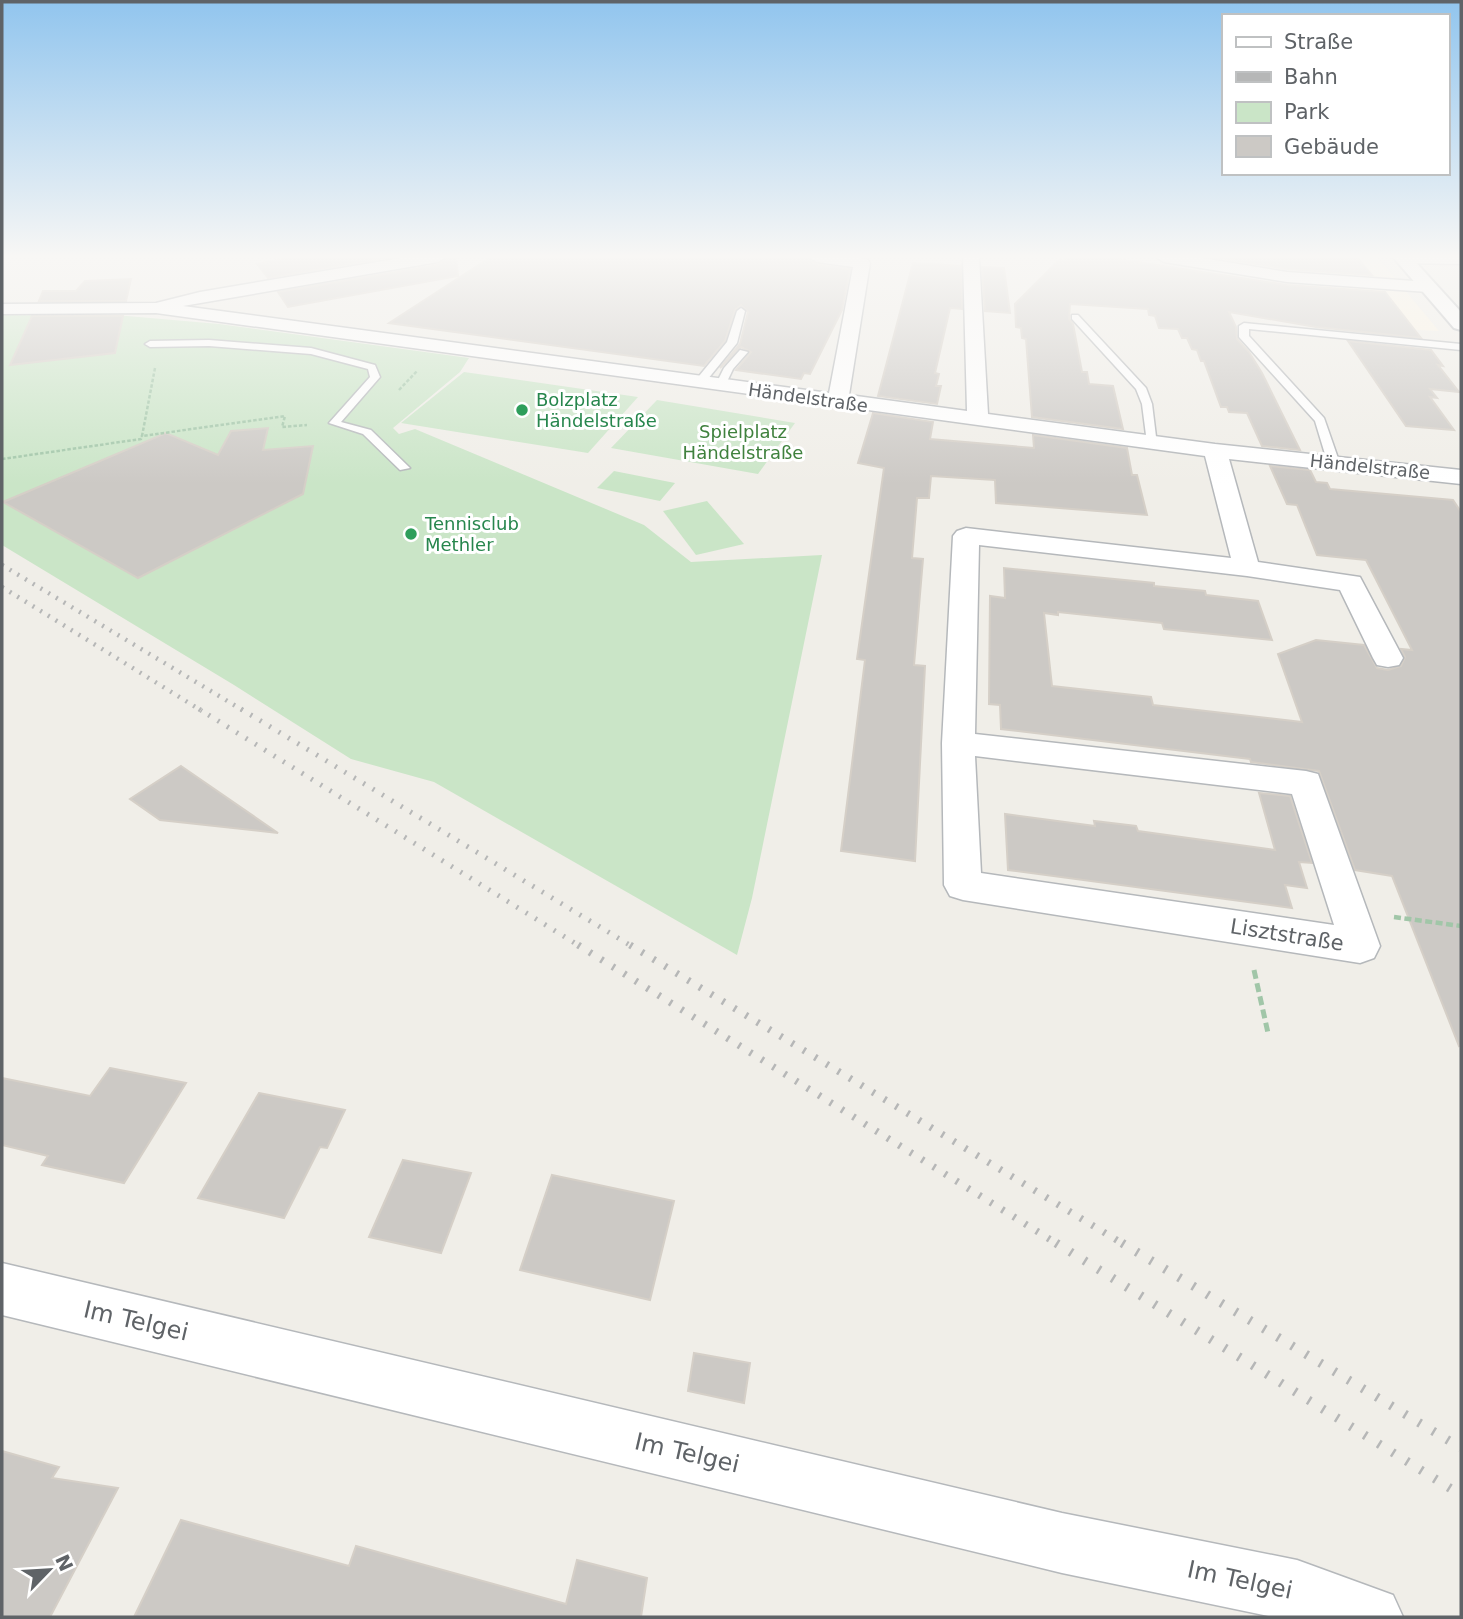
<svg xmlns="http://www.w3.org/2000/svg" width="1463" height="1619" viewBox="0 0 1463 1619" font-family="'DejaVu Sans',sans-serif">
	<rect width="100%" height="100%" fill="#f0eee8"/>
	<path fill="#fcf4e2" d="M1299,257h78l62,74 -83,-4z"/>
	<g fill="#cae5c7">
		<path d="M2,315l125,1 92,8 250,34 -9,14 -67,56 6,6 16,-5 229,96 47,37 131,-7 -70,343 -15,57 -303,-173 -83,-23 -117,-74 -232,-140z"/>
		<path d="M464,372l174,25 -50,56 -187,-30z"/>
		<path d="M657,400l138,23 -37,51 -147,-26z"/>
		<path d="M614,471l61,12 -15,18 -63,-13z"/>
		<path d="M707,501l37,43 -48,11 -33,-44z"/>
	</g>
	<g fill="#ccc9c5" stroke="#d5cfc7" stroke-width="2">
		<path d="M294,257h95l-121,21 -11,-14z"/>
		<path d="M449,257h7l2,19 -170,31 -10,-15 160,-27z"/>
		<path d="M491,257h315l11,8 33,4 -8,41 -32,64 -6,-1 -3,6 -65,-9 15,-18 -10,-5 -21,21 20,-24 8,-32 -7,-7 -6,5 -10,31 -21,25 -315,-43z"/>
		<path d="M1067,257h38l182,28 98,7 36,46 -105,-11 -87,-15 7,15 1,12 12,13 13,21 38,77 -38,-4 -15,-33 -18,-1 -2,-5h-6l-17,-46h-3l-4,-11 -5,-1 -5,-11h-5l-4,-9 -19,-1 -4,-12 -6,-1 -1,-6 -78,-5 -1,15 4,5 9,48h5l2,12 24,2 10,43 -91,-12 -6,-78 -4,-1 -1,-10 -5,-1 -1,-23 46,-46 1,4z"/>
		<path d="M1215,257l143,2 14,16 -85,-6z"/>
		<path d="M913,263l48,3 1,43 -12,-1 -15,65 4,1 -3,12h5l-4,18 -59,-8z"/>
		<path d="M982,267l22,1 6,45 -25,-2z"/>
		<path d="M131,279l-5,22h-87l4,-10h33l9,-10z"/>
		<path d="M32,316h91l-8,37 -105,12z"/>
		<path d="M1348,341l83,9 12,16 -5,-1 21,27 -29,-3 7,9 -7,-1 24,33 -48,-4z"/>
		<path d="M873,413l60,9 -3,17 104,9 -1,-13 94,13 5,27h5l10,40 -151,-12 -1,-23 -64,-4 -2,22h-12l-5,60 11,1 -9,106 11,1 -10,195 -74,-10 24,-191 -8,-1 27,-191 -26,-5z"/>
		<path d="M268,428l-5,22 50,-4 -10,48 -165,84 -135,-76 163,-69 52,22 13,-24z"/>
		<path d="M1270,466l40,4 6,12 11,1 3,6 123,11 8,12v533l-2,1 -67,-170 -37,-6 -36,-99 -68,-9 -1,-3 -249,-30 -1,-24 -11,-1 1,-108 15,2 -1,-30 150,15v3l51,5 1,4 52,6 14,39 -108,-11 -2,-6 -104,-11v3l-14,-2 8,73 99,11 2,8 149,17 -24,-68 38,-14 48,5 13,23 11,2 13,-4 4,-9 -4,-8 11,1 -46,-90 -49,-5 -20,-50 -10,-1z"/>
		<path d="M181,766l97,67 -118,-13 -30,-21z"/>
		<path d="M1259,793l31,3 22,67 -13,-1 8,26 -22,-3 7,23 -284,-38 -3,-56 90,12 -1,-5 42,5 2,5 137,19z"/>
		<path d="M110,1068l76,15 -62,100 -82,-18 6,-9 -46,-11v-67l88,18z"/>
		<path d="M259,1093l86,17 -18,38 -7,-1 -36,71 -86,-20z"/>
		<path d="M403,1160l68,13 -30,80 -72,-16z"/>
		<path d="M552,1175l122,26 -24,99 -130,-30z"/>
		<path d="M694,1353l56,10 -6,40 -56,-12z"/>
		<path d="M2,1451l57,16 -7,11 66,10 -68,129h-48z"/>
		<path d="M181,1520l168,46 7,-20 210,58 11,-44 70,18 -6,39h-507z"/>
	</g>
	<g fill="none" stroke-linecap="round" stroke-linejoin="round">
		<defs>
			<g id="service">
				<path d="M741,308l4,3 -8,32 -34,42h-8v-4l32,-39 10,-31z"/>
				<path d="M1072,315h6l68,73 6,16 5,41 -10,-2 -5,-39 -6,-15 -64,-70z"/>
				<path d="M1244,323l217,21v6l-212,-21v7l75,82 16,46 -6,3 -6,-3 -13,-43 -76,-84v-11z"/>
				<path d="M209,340l102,8 64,17 5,12 -39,45 30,8 39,38 -10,2 -37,-36 -34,-11 41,-46 -2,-8 -57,-15 -102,-8 -59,1 -5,-3 5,-3z"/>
				<path d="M740,350l8,2 -15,17 -9,19h-8l-1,-2 9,-18z"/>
			</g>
			<g id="minor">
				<path d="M407,257h39l-8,5 -255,44 646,87 24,-126 -36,-5 -8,-5h47l12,3 2,3 -21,132 118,16 -4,-154h16l9,157 227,30 246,26v14l-232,-25 29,103 102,15 43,81 -4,7 -11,2 -11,-2 -4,-7 -33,-68 -93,-14 -268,-31 -4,189 331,37 12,3 62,172 -6,12 -14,5 -397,-63 -13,-4 -6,-11 -2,-142 11,-207 4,-5 9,-3 265,30 -26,-102 -1049,-143 -154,1v-10l154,-1 44,-11zM975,756l317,38 42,131 -353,-52z"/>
				<path d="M1156,257h40l91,15 141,10 8,5 -8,5 -141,-10 -123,-20z"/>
				<path d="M1461,257v7l-60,-1 -8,-5z"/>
				<path d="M2,1263l1060,250 235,47 96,35 10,22h-130l-211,-44 -1060,-258z"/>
			</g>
			<path id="secondary" d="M1393,257h18l50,55v18l-7,-2z"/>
		</defs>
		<use href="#service" stroke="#b5b8bb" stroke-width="3"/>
		<use href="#minor" stroke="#b5b8bb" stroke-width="3"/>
		<use href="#secondary" stroke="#b4b7bb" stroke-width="4"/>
		<g stroke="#a1c6a8" stroke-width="2.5" stroke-dasharray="3.5 2" stroke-linecap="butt">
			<path d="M155,368l-13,68 143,-20 -3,11 25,-2"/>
			<path d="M399,390l18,-19"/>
			<path d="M2,459l139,-20 1,-3"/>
		</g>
		<path stroke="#a1c6a8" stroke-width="4.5" stroke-dasharray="7 3.5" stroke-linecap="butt" d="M1394,917l67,9"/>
		<path stroke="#a1c6a8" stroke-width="5" stroke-dasharray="9 4.5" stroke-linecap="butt" d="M1254,970l14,63"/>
		<use href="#service" fill="#fff" fill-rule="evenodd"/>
		<use href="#minor" fill="#fff" fill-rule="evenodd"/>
		<use href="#secondary" fill="#fff" fill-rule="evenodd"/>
		<g stroke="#b6b7b7" stroke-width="4.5" stroke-dasharray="2 7" stroke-linecap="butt">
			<path d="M2,565l242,146"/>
			<path d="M2,587l200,124"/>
		</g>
		<g stroke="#b6b7b7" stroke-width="5" stroke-dasharray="2 9" stroke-linecap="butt">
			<path d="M199,709l382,238"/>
			<path d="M241,709l392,238"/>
		</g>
		<g stroke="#b6b7b7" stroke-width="7" stroke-dasharray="2.5 11" stroke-linecap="butt">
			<path d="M578,945l481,300"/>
			<path d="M630,945l495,300"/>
		</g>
		<g stroke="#b6b7b7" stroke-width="9" stroke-dasharray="2.5 14" stroke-linecap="butt">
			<path d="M1056,1243l405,252"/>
			<path d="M1122,1243l339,205"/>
		</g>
	</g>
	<linearGradient id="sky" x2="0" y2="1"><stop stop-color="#91c5ee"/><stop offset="0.53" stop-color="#f8f7f5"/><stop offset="1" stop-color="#f8f7f5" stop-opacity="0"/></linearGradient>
	<rect width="1463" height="484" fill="url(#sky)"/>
	<g fill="#2e9e5b" stroke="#fff" stroke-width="2.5">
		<circle cx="522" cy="410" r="7"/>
		<circle cx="411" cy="534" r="7"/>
	</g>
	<g text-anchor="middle" stroke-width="6" stroke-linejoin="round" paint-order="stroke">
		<g font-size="18" fill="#5f6367" stroke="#fff">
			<text transform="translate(808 398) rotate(8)" y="6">Händelstraße</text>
			<text transform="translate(1370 467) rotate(6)" y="6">Händelstraße</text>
		</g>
		<g font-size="18" fill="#27864d" stroke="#fff" text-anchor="start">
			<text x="536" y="406">Bolzplatz<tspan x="536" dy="21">Händelstraße</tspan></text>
			<text x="425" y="530">Tennisclub<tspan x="425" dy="21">Methler</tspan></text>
		</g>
		<g font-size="18" fill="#3f813d" stroke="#fff">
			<text x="743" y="438">Spielplatz<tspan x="743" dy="21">Händelstraße</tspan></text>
		</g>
		<g font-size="21" fill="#5f6367" stroke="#fff">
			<text transform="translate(1287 935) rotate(9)" y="7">Lisztstraße</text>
		</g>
		<g font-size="24" fill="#5f6367" stroke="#fff">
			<text transform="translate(136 1321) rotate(13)" y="8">Im Telgei</text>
			<text transform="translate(687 1453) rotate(13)" y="8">Im Telgei</text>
			<text transform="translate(1240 1580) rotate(12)" y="8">Im Telgei</text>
		</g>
	</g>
	<rect width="1463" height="1619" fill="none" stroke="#5f6367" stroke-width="7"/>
	<rect x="1222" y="14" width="228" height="161" fill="#ffffff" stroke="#bfc1c2" stroke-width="2"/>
	<rect x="1236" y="37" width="35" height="10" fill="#ffffff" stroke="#bfc1c2" stroke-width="2"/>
	<text x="1284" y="49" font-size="21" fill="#5f6367">Straße</text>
	<rect x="1236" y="72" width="35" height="10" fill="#b6b7b7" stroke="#bfc1c2" stroke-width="2"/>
	<text x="1284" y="84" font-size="21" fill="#5f6367">Bahn</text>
	<rect x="1236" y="102" width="35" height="21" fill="#cae5c7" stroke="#bfc1c2" stroke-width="2"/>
	<text x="1284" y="119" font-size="21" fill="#5f6367">Park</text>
	<rect x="1236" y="136" width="35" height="21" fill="#ccc9c5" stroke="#bfc1c2" stroke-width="2"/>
	<text x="1284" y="154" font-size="21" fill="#5f6367">Gebäude</text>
	<g transform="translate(49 1570) rotate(65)" stroke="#ffffff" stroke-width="5" paint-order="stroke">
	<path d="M0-5L12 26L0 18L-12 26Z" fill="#5f6367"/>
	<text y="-10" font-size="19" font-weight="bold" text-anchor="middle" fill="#5f6367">N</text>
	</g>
</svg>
